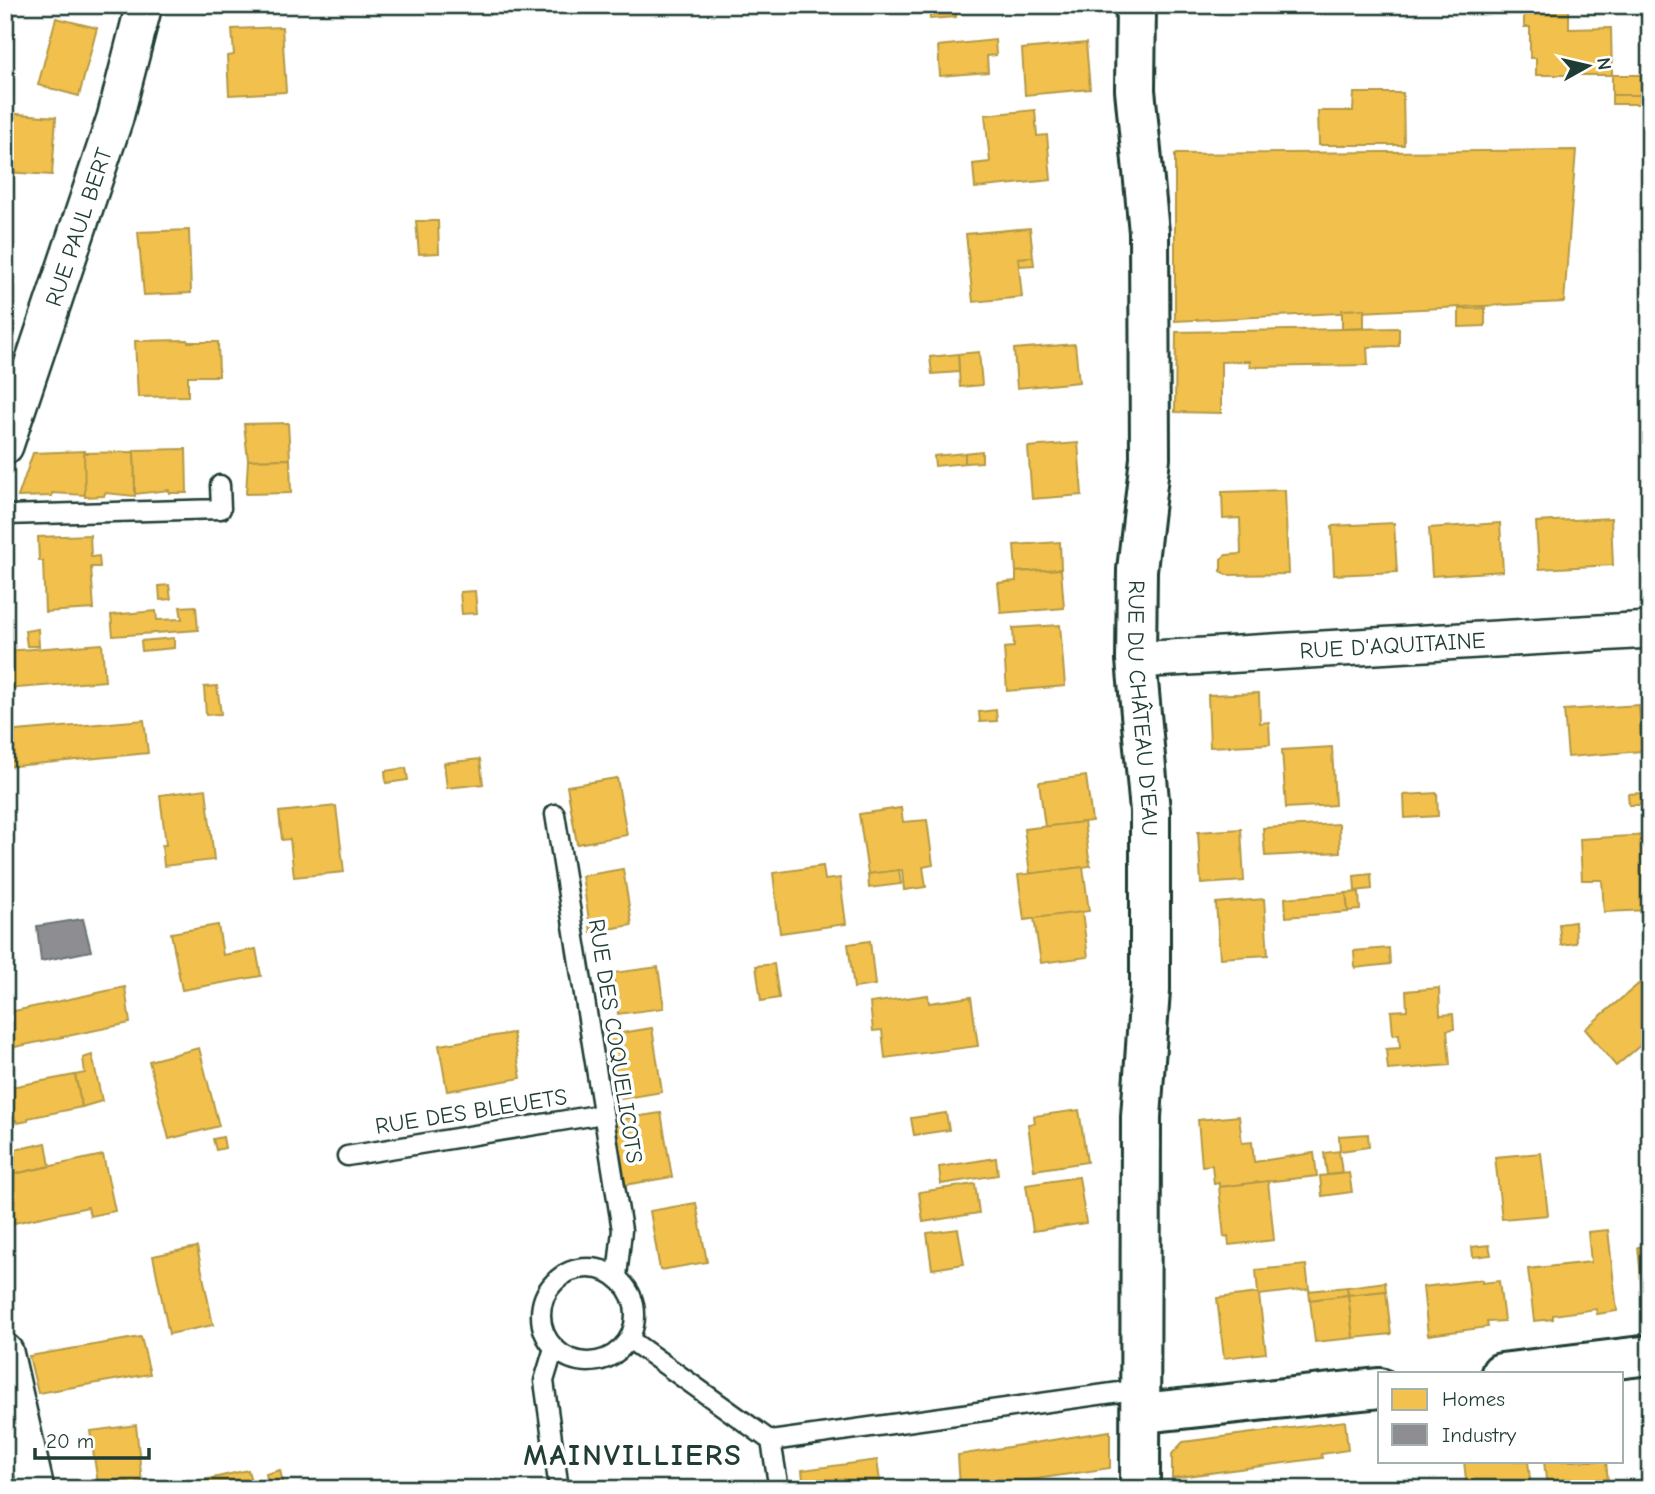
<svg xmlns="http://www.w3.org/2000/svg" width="1655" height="1494" viewBox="0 0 1655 1494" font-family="'Comic Neue',sans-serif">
	<rect width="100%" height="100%" fill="#fff"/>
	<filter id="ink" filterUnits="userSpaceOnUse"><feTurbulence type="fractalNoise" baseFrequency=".0143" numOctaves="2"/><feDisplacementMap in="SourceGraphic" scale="14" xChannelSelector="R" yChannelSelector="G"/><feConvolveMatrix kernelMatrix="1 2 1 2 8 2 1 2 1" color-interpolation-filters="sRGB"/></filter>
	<g filter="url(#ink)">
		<g fill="#f2c14e" stroke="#b39946" stroke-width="2">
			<path d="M929,5h26l1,12 -26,2z"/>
			<rect x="1054" y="5" width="35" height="4"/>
			<path d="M1524,5h45v24l42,-1 1,47h-76v-17h-6v-31h-6z"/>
			<path d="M56,18l41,10 -18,68 -41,-11z"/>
			<path d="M282,27l4,65 -57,3 -2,-39 7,-1 -2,-26z"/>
			<path d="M995,40l1,15 -9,1 1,16 -48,4 -2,-30z"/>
			<path d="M1086,43l4,46 -65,6 -3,-46z"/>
			<path d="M1612,75h37l1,20h-38z"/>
			<path d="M1354,93h49l1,52h-85l-1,-34h35z"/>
			<rect x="1612" y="95" width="38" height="9"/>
			<path d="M1035,110l2,26 10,-1 4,45 -76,8 -2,-24 17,-2 -5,-47z"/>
			<path d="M5,113l51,4 -4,58 -47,-3z"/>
			<path d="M1576,150l-12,152 -389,19v-167z"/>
			<path d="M416,221h22l1,32 -20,1z"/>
			<path d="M1030,228l3,29 -15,1 4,39 -49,5 -7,-68z"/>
			<path d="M189,230l2,63 -47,2 -6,-63z"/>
			<path d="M1033,257l1,8 -14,1 -2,-8z"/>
			<path d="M1485,308v18l-26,1v-18z"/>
			<path d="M1364,309v19l-22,1v-19z"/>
			<path d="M1399,328v18l-32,1 1,18 -118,2v-6l-29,1v51l-46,-1 1,-80z"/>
			<path d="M187,340l1,2h30l1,34h-31v20l-50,1 -3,-56z"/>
			<path d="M1075,344l4,38 -62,6 -3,-39z"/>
			<path d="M979,352l3,33 -22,2 -2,-33z"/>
			<path d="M958,354l1,18 -27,2 -2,-17z"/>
			<path d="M288,423l2,36 -42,1 -4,-36z"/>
			<path d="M1078,443l4,52 -50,4 -4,-52z"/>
			<path d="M186,449l1,44h-18v-3l-34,4 -1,-44z"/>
			<path d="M85,451v44l-33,-2v3l-34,1 15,-44z"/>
			<path d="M982,451v11l-17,1v-10z"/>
			<path d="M134,452l1,44 -30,-3 -1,3 -19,1 -1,-44z"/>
			<path d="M965,453v10l-30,3 -1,-10z"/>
			<path d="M290,459l1,34 -45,1 2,-34z"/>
			<path d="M1285,490l3,84 -62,1 -5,-4v-12l5,-4 15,-1 -1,-36 -17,1 -1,-27z"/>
			<path d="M1611,518l2,47 -74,4 -3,-47z"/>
			<path d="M1394,523l3,49 -63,3 -2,-49z"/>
			<path d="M1500,523l3,48 -71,5 -3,-48z"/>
			<path d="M1650,527v48h-3l-2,-47z"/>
			<path d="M90,535l1,22 8,-1 1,11h-9l3,42 -49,3 -2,-51h-4l-1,-24z"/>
			<path d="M1060,542l1,27 -45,3 -2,-27z"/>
			<path d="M1061,569l3,39 -63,5 -3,-30 18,-2v-9z"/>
			<path d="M169,585l2,14 -11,1 -1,-14z"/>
			<path d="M475,591l2,22 -15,1 -2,-22z"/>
			<path d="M196,606l2,24 -85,6 -2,-21 45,-4 1,9 25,-1 -2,-12z"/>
			<path d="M1060,625l5,61 -58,5 -3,-43 10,-1 -1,-19z"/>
			<path d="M38,629l1,17h-12l-2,-15z"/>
			<path d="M174,638v10l-32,3 -1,-10z"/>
			<path d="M102,644l3,37 -100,8v-38z"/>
			<path d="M217,686l4,28 -15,1 -2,-28z"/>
			<path d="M1259,693l1,30 9,-1 1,22 -60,3 -2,-52z"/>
			<path d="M1639,705l3,46 -74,6 -4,-47z"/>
			<path d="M996,710l1,11 -17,1 -1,-10z"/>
			<path d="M144,720l4,33 -143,14v-35z"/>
			<path d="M1332,747l3,58 -49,3 -4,-58z"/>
			<path d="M480,759l3,25 -36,4 -3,-25z"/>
			<path d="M406,768l2,12 -22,3 -1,-12z"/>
			<path d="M1086,776l6,45 -47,6 -6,-45z"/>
			<path d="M617,778l10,57 -50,9 -10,-58z"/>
			<path d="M206,789l8,71 -50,6 -2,-21h4l-6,-50z"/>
			<path d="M1437,793l1,23 -33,2 -1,-23z"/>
			<path d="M1641,793v12h-12l-1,-11z"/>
			<path d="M336,806l8,66 -50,5 -4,-38 -8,1 -3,-28z"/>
			<path d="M901,808l2,14 24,-2 6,45 -10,2 3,20 -22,3 -2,-20 -34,4 -9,-60z"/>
			<path d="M1084,822l6,44 -60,8 -6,-45z"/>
			<path d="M1339,824l1,28 -75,4 -2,-28z"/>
			<path d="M1241,829l3,52 -43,3 -3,-52z"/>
			<path d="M1647,835l3,75 -46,2 -2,-32h-20l-2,-41z"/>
			<path d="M823,866l2,14 15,-2 6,46 -66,9 -7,-60z"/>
			<path d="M1083,867l6,44 -65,9 -6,-45z"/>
			<path d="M623,869l9,56 -41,7 -9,-56z"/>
			<path d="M899,870l2,14 -32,4 -1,-14z"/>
			<path d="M1371,874l1,15 -17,2 -1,-15z"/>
			<path d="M1359,892l1,18 -12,1 -2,-18z"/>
			<path d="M1346,893l2,19 -62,5 -1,-19z"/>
			<path d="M1264,899l4,56 -48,3 -4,-55z"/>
			<path d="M1082,912l6,45 -47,6 -7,-45z"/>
			<path d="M1575,922l1,21 -15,2 -2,-21z"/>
			<path d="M218,925l5,30 33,-6 5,27 -79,14 -11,-57z"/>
			<path d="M870,941l5,44 -21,3 -6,-44z"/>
			<path d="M1389,948l1,16 -35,4 -1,-17z"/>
			<path d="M774,964l5,34 -18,3 -5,-35z"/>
			<path d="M658,967l6,41 -46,6 -5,-41z"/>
			<path d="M1641,982l9,10v45l-34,29 -31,-37z"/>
			<path d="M125,987l5,36 -125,26v-36z"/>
			<path d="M1439,988l1,27 13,-1 1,15 -7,1 3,35 -62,5 -2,-21 14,-1 -1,-14 -6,1 -2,-24 16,-1 -1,-19z"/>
			<path d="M928,995l1,8 42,-6 7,49 -93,12 -3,-28 -9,1 -3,-28z"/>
			<path d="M652,1028l10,64 -42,7 -11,-64z"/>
			<path d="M513,1033l8,45 -74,13 -8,-46z"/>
			<path d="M199,1048l20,78 -50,13 -20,-78z"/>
			<path d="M92,1055l10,46 -20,6 -7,-32 10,-2 -2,-15z"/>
			<path d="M75,1075l7,32 -54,11v3l-11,2 -1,-3 -11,2v-34z"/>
			<path d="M1079,1110l8,52 -53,8 -6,-46 7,-1 -1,-7z"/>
			<path d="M661,1113l11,64 -48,8 -10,-65z"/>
			<path d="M946,1113l3,17 -35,5 -3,-17z"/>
			<path d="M1239,1116l3,27 10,-1 2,20 60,-9 3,23 -98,11v-4l-5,1 -2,-19 -10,1 -4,-46z"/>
			<path d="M1368,1134l1,13 -29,4 -1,-15z"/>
			<path d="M223,1137l2,11 -9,2 -3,-11z"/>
			<path d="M46,1143l4,23 -45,10v-24z"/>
			<path d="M1339,1151l3,22 -15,2 -3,-22z"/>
			<path d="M1541,1153l7,62 -46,4 -7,-62z"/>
			<path d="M103,1155l12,56 -25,5 -2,-9 -83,18v-49z"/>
			<path d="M996,1158l2,17 -57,9 -2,-17z"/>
			<path d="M1349,1173l3,19 -30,4 -2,-20z"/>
			<path d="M1079,1177l7,46 -53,8 -7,-46z"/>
			<path d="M1268,1181l6,59 -45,5 -1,-9 -4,1 -5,-50z"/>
			<path d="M975,1184l4,29 -56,9 -4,-30z"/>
			<path d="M696,1203l11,59 -47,8 -10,-59z"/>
			<path d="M958,1229l6,35 -32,5 -5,-36z"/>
			<path d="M1608,1230l9,81 -20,3 -1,-5 -43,6v4l-19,2 -6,-52 63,-7 -3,-30z"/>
			<path d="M1489,1245l2,10 -18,2 -1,-10z"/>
			<path d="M1650,1246v49l-7,1 -5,-49z"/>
			<path d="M197,1247l16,78 -44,9 -16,-78z"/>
			<path d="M1306,1265l3,24 -50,6 7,58 -42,5 -7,-60 41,-5 -2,-23z"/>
			<path d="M1482,1280v3l17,-2 5,40 -17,1 1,5 -60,8 -5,-48z"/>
			<path d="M1385,1282l1,9 -38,4 -1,-8z"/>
			<path d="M1347,1287l1,8 -38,5 -1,-9z"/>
			<path d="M1386,1291l5,43 -38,4 -5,-43z"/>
			<path d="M1348,1295l5,43 -38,4 -5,-42z"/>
			<path d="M141,1337l9,37 -112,19 -9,-37z"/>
			<path d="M1345,1421l3,29 -27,4 1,4 -150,20v-24l11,-12z"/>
			<path d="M136,1425l6,58 -3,5 -15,1 -4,-9 -22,3 -8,-52z"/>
			<path d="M1110,1431v37l-120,18 1,3h-31l-2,-34z"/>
			<path d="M9,1441l8,44 -12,2v-45z"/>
			<path d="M877,1460l4,29h-77l-2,-19z"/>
			<path d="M1464,1461h64l3,28h-64z"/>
			<path d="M1544,1461h62l2,21 -61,7z"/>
			<path d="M248,1470l5,19h-60l-2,-6z"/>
			<path d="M280,1470l4,19h-15l-3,-15z"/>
		</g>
		<path fill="#8d8d92" stroke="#6c7576" stroke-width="2" d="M83,919l8,32 -50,10 -4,-35z"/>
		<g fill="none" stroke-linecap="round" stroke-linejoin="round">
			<defs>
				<g id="service">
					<path d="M5,515l216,-6 -1,-24"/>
					<path d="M555,814l67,416 -5,47"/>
					<path d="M347,1156l256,-42"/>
					<circle cx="588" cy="1315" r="47"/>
					<path d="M629,1339l142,102 8,48"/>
					<path d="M554,1348l-10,33 15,108"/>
					<path d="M771,1441l370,-52"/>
				</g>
				<g id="minor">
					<path id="s1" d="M5,446l110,-328 29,-113"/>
					<path id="s2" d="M1136,660l514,-30"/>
					<path d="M5,1352l31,137"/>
				</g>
				<g id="tertiary">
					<path id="s3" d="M1136,5l-1,85 14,142 1,226 -13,112 -1,90 14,151v179l-9,127 -1,372"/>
					<path d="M1501,1373l149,-18"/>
					<path d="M1142,1413l238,-25"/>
				</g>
			</defs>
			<use href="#service" stroke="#1f3d34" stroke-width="23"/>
			<use href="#minor" stroke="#1f3d34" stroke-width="40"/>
			<use href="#tertiary" stroke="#1f3d34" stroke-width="44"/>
			<use href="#service" stroke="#fff" stroke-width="18"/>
			<use href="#minor" stroke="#fff" stroke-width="35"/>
			<use href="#tertiary" stroke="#fff" stroke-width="38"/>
		</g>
	</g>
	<g text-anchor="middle" stroke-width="7" stroke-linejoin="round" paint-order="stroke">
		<g font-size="23" fill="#1f3d34" stroke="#fff">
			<text dy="8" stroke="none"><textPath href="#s1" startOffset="231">RUE PAUL BERT</textPath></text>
			<text dy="8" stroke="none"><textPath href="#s2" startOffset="257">RUE D'AQUITAINE</textPath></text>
			<text dy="8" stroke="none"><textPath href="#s3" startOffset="705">RUE DU CHÂTEAU D'EAU</textPath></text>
			<text transform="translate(616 1041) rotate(81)" y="8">RUE DES COQUELICOTS</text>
			<text transform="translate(471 1111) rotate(-9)" y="8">RUE DES BLEUETS</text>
		</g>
		<g font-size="30" font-weight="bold" letter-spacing="2" fill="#1f3d34" stroke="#fff">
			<text x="633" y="1465">MAINVILLIERS</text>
		</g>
	</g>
	<rect width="1655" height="1494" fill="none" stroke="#fff" stroke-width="28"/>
	<rect x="14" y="14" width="1627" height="1466" fill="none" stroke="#1f3d34" stroke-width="2.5" filter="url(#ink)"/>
	<rect x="1378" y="1372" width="245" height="91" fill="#ffffff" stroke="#a5b1ae" stroke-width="2"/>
	<rect x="1392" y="1389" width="35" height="21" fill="#f2c14e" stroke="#a5b1ae" stroke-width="2"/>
	<text x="1442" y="1406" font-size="21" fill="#1f3d34">Homes</text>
	<rect x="1392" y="1424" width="35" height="21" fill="#8d8d92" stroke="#a5b1ae" stroke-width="2"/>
	<text x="1442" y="1442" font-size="21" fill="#1f3d34">Industry</text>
	<g transform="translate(1588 66) rotate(82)" stroke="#ffffff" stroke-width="5" paint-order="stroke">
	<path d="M0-5L12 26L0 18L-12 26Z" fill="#1f3d34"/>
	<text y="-10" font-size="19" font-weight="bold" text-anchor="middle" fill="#1f3d34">N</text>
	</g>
	<path d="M35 1448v10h114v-10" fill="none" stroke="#1f3d34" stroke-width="3.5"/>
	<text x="46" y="1448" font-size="21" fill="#1f3d34" stroke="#ffffff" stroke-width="5" paint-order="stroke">20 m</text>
</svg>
